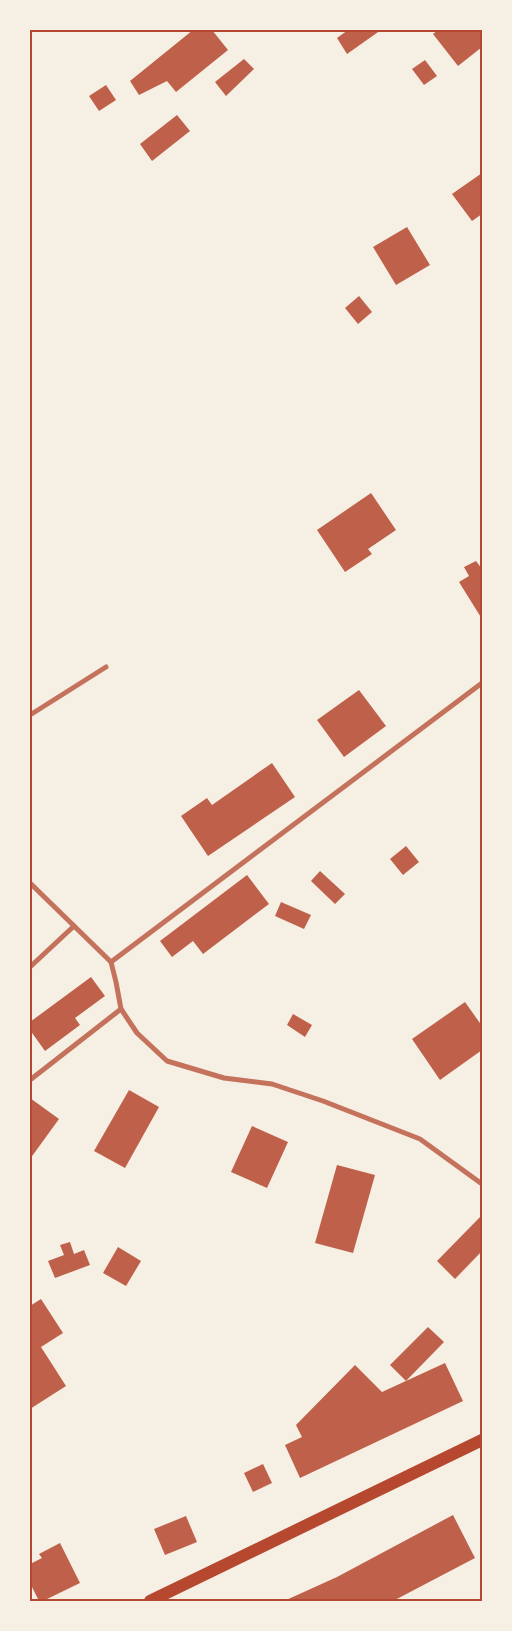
<svg xmlns="http://www.w3.org/2000/svg" width="512" height="1631" viewBox="0 0 512 1631" font-family="Jost,sans-serif">
	<rect width="100%" height="100%" fill="#f6efe4"/>
	<g fill="#bf614a">
		<path d="M193,30h19l16,20 -52,42 -9,-11 -28,14 -9,-14z"/>
		<path d="M348,30h33l-34,24 -10,-16z"/>
		<path d="M438,30h44v17l-24,19 -25,-32z"/>
		<path d="M244,59l10,10 -28,27 -11,-14z"/>
		<path d="M425,60l12,16 -13,9 -12,-16z"/>
		<path d="M106,85l10,15 -17,11 -10,-15z"/>
		<path d="M177,115l13,16 -38,30 -12,-17z"/>
		<path d="M482,173v41l-10,7 -20,-27z"/>
		<path d="M407,227l23,38 -34,20 -23,-38z"/>
		<path d="M359,296l13,16 -14,12 -13,-16z"/>
		<path d="M371,493l25,37 -28,19 4,5 -27,18 -28,-42z"/>
		<path d="M476,561l6,8v50l-23,-37 10,-6 -5,-9z"/>
		<path d="M359,690l27,36 -42,31 -27,-37z"/>
		<path d="M272,763l23,34 -87,59 -27,-40 26,-18 5,7z"/>
		<path d="M406,846l13,16 -16,13 -13,-16z"/>
		<path d="M320,871l25,23 -10,10 -24,-23z"/>
		<path d="M247,875l22,29 -66,50 -10,-13 -21,16 -12,-16z"/>
		<path d="M281,902l30,13 -7,14 -29,-13z"/>
		<path d="M91,977l14,19 -30,22 5,7 -35,26 -15,-21v-8z"/>
		<path d="M465,1002l17,24v24l-42,30 -28,-41z"/>
		<path d="M293,1014l19,11 -7,12 -18,-12z"/>
		<path d="M129,1090l30,17 -34,61 -31,-17z"/>
		<path d="M30,1098l29,21 -29,40z"/>
		<path d="M252,1126l36,16 -21,46 -36,-16z"/>
		<path d="M337,1165l38,10 -22,78 -38,-10z"/>
		<path d="M482,1215v36l-27,28 -18,-18z"/>
		<path d="M70,1242l4,12 10,-4 6,15 -35,13 -7,-17 16,-6 -4,-10z"/>
		<path d="M118,1247l23,14 -15,25 -23,-13z"/>
		<path d="M41,1299l22,34 -22,14 25,39 -36,23v-103z"/>
		<path d="M428,1327l16,15 -38,39 -16,-16z"/>
		<path d="M445,1363l18,38 -163,77 -15,-33 17,-8 -6,-12 59,-60 27,27z"/>
		<path d="M263,1464l9,19 -19,9 -9,-19z"/>
		<path d="M453,1515l22,43 -82,43h-109l53,-24z"/>
		<path d="M186,1516l11,26 -32,13 -11,-26z"/>
		<path d="M60,1543l20,40 -37,18h-4l-9,-18v-19l12,-6 -3,-4z"/>
	</g>
	<g fill="none" stroke-linecap="round" stroke-linejoin="round">
		<g stroke="#c5725c" stroke-width="5">
			<path d="M30,715l76,-48"/>
			<path d="M30,883l81,79 5,20 5,27 16,24 30,28 57,17 48,6 51,17 97,38 62,45"/>
			<path d="M111,962l371,-279"/>
			<path d="M30,967l44,-41"/>
			<path d="M30,1080l91,-71"/>
		</g>
		<path stroke="#b5482f" stroke-width="12" d="M150,1601l332,-161"/>
	</g>
	<rect width="512" height="1631" fill="none" stroke="#f6efe4" stroke-width="62"/>
	<rect x="31" y="31" width="450" height="1569" fill="none" stroke="#b5482f" stroke-width="2"/>
</svg>
